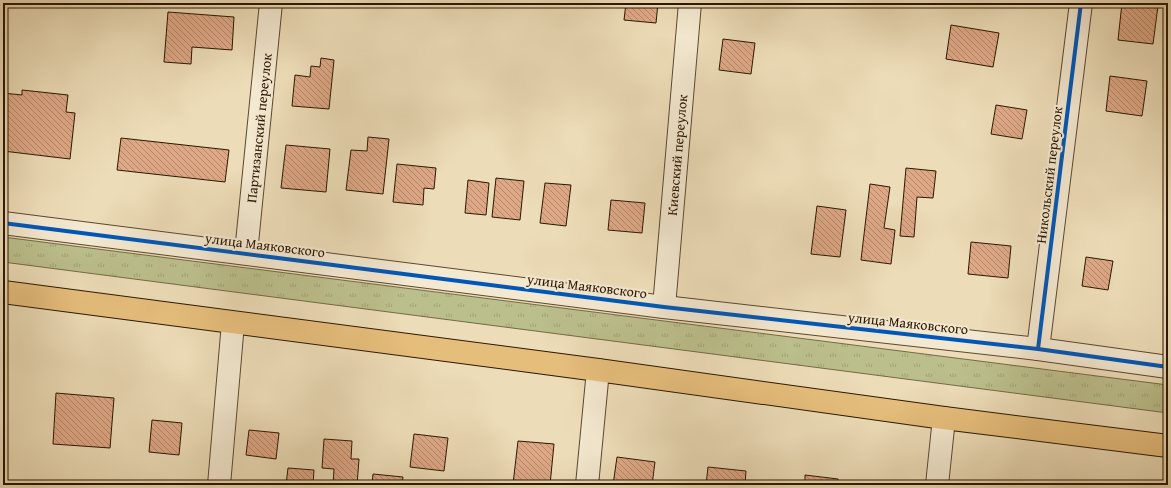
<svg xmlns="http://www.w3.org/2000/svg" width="1171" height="488" viewBox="0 0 1171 488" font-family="'Gentium Book Plus',serif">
	<defs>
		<pattern id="grass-tufts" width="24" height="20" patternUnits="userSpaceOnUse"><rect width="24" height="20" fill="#bbbf8c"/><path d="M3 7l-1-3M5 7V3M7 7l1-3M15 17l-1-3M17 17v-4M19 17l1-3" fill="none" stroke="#a1a377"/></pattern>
		<pattern id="building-back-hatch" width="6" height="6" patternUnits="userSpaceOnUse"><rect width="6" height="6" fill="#dea886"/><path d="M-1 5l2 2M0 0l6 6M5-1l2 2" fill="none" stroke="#b4886b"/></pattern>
	</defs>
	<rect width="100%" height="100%" fill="#ecdcb7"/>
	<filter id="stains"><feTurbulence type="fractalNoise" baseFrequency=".005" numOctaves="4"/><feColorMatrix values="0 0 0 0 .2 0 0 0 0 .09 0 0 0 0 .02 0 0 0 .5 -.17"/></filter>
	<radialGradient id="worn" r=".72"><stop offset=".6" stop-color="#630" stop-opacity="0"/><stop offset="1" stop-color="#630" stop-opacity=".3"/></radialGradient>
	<path fill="url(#grass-tufts)" stroke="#746a46" d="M3,237l1165,148v28l-1165,-151z"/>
	<g fill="url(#building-back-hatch)" stroke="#2c1600">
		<path d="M137,3h31l-1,4 -30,-3z"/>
		<path d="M626,3h32l-2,20 -32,-3z"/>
		<path d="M1122,3l36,3 -5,38 -35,-4z"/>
		<path d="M168,12l66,5 -2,33 -40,-3 -1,17 -27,-2z"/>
		<path d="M951,25l48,8 -6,34 -47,-8z"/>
		<path d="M723,39l32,4 -4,31 -32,-4z"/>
		<path d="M321,58l13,2 -5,49 -37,-3 3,-31 15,2 1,-11 9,1z"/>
		<path d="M1110,76l37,5 -5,35 -36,-5z"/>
		<path d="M22,90l46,5 -2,17 9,1 -5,46 -67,-8v-58l19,2z"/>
		<path d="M996,105l31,5 -5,29 -31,-5z"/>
		<path d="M368,137l21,2 -6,55 -37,-4 5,-40 16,1z"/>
		<path d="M121,138l108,12 -4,32 -108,-12z"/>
		<path d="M286,145l44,4 -4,43 -45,-4z"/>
		<path d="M397,164l39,4 -2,21 -10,-1 -1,17 -30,-3z"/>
		<path d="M906,168l30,3 -3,27 -16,-1 -3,40 -14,-1z"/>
		<path d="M496,178l28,3 -4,39 -28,-3z"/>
		<path d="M468,180l21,3 -3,32 -21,-2z"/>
		<path d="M545,183l26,2 -5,41 -26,-3z"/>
		<path d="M870,184l20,3 -6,41 11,2 -4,34 -30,-4z"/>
		<path d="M611,200l34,3 -3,30 -34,-3z"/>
		<path d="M817,206l29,4 -6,47 -29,-3z"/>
		<path d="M971,242l40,4 -3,32 -40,-4z"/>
		<path d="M1086,257l27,4 -5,29 -26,-4z"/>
		<path d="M56,393l58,5 -4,50 -57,-4z"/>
		<path d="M152,420l30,3 -3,32 -30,-3z"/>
		<path d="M249,430l30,3 -3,26 -30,-4z"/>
		<path d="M414,434l34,4 -4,33 -34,-4z"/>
		<path d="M324,439l28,2 -1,18h8l-2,26h-24l1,-16 -12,-1z"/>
		<path d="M518,441l36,3 -4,41 -37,-1z"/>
		<path d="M617,457l38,5 -3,23h-39z"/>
		<path d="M708,467l38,4 -1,14h-39z"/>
		<path d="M288,468l26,2 -1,15h-27z"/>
		<path d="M373,474l30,3 -1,8h-30z"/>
		<path d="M805,475l33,4v6h-33z"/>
	</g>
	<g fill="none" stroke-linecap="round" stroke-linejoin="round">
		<defs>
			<g id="minor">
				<path d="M3,223l661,84 374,42 130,18"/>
				<path d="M246,253l25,-250"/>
				<path d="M664,307l26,-304"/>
				<path d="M1038,349l43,-346"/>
				<path d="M219,485l14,-162"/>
				<path d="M587,485l11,-115"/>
				<path d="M937,485l7,-67"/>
			</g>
			<path id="major" d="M3,292l595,78 346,48 224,28"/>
		</defs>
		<use href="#minor" stroke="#5c482e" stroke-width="24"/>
		<use href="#major" stroke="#2c1600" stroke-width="24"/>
		<use href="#minor" stroke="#f3e8d0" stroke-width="22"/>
		<use href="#major" stroke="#e6be7c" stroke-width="22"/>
		<defs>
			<g id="cycleway">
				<path d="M3,223l661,84 374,42 130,18"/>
				<path d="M1038,349l43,-346"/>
			</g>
		</defs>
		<use href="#cycleway" stroke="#f3e8d0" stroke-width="6"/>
		<use href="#cycleway" stroke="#0057b8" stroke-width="4"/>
	</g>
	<g text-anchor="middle" stroke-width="4" stroke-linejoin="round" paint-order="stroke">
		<g font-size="14" fill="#2c1600" stroke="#f3e8d0">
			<text transform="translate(259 128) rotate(-84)" y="5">Партизанский переулок</text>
			<text transform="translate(677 155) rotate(-85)" y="5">Киевский переулок</text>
			<text transform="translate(1049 175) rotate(-83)" y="5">Никольский переулок</text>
			<text transform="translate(265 245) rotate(7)" y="5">улица Маяковского</text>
			<text transform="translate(587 286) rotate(7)" y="5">улица Маяковского</text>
			<text transform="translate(908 323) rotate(6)" y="5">улица Маяковского</text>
		</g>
	</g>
	<rect width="1171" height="488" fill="none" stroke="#ecdcb7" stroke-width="16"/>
	<rect x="4" y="4" width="1163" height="480" fill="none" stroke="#2c1600" stroke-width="2"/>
	<rect x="8" y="8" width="1155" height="472" fill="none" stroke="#2c1600"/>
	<rect width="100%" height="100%" filter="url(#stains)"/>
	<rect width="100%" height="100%" fill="url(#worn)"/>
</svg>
